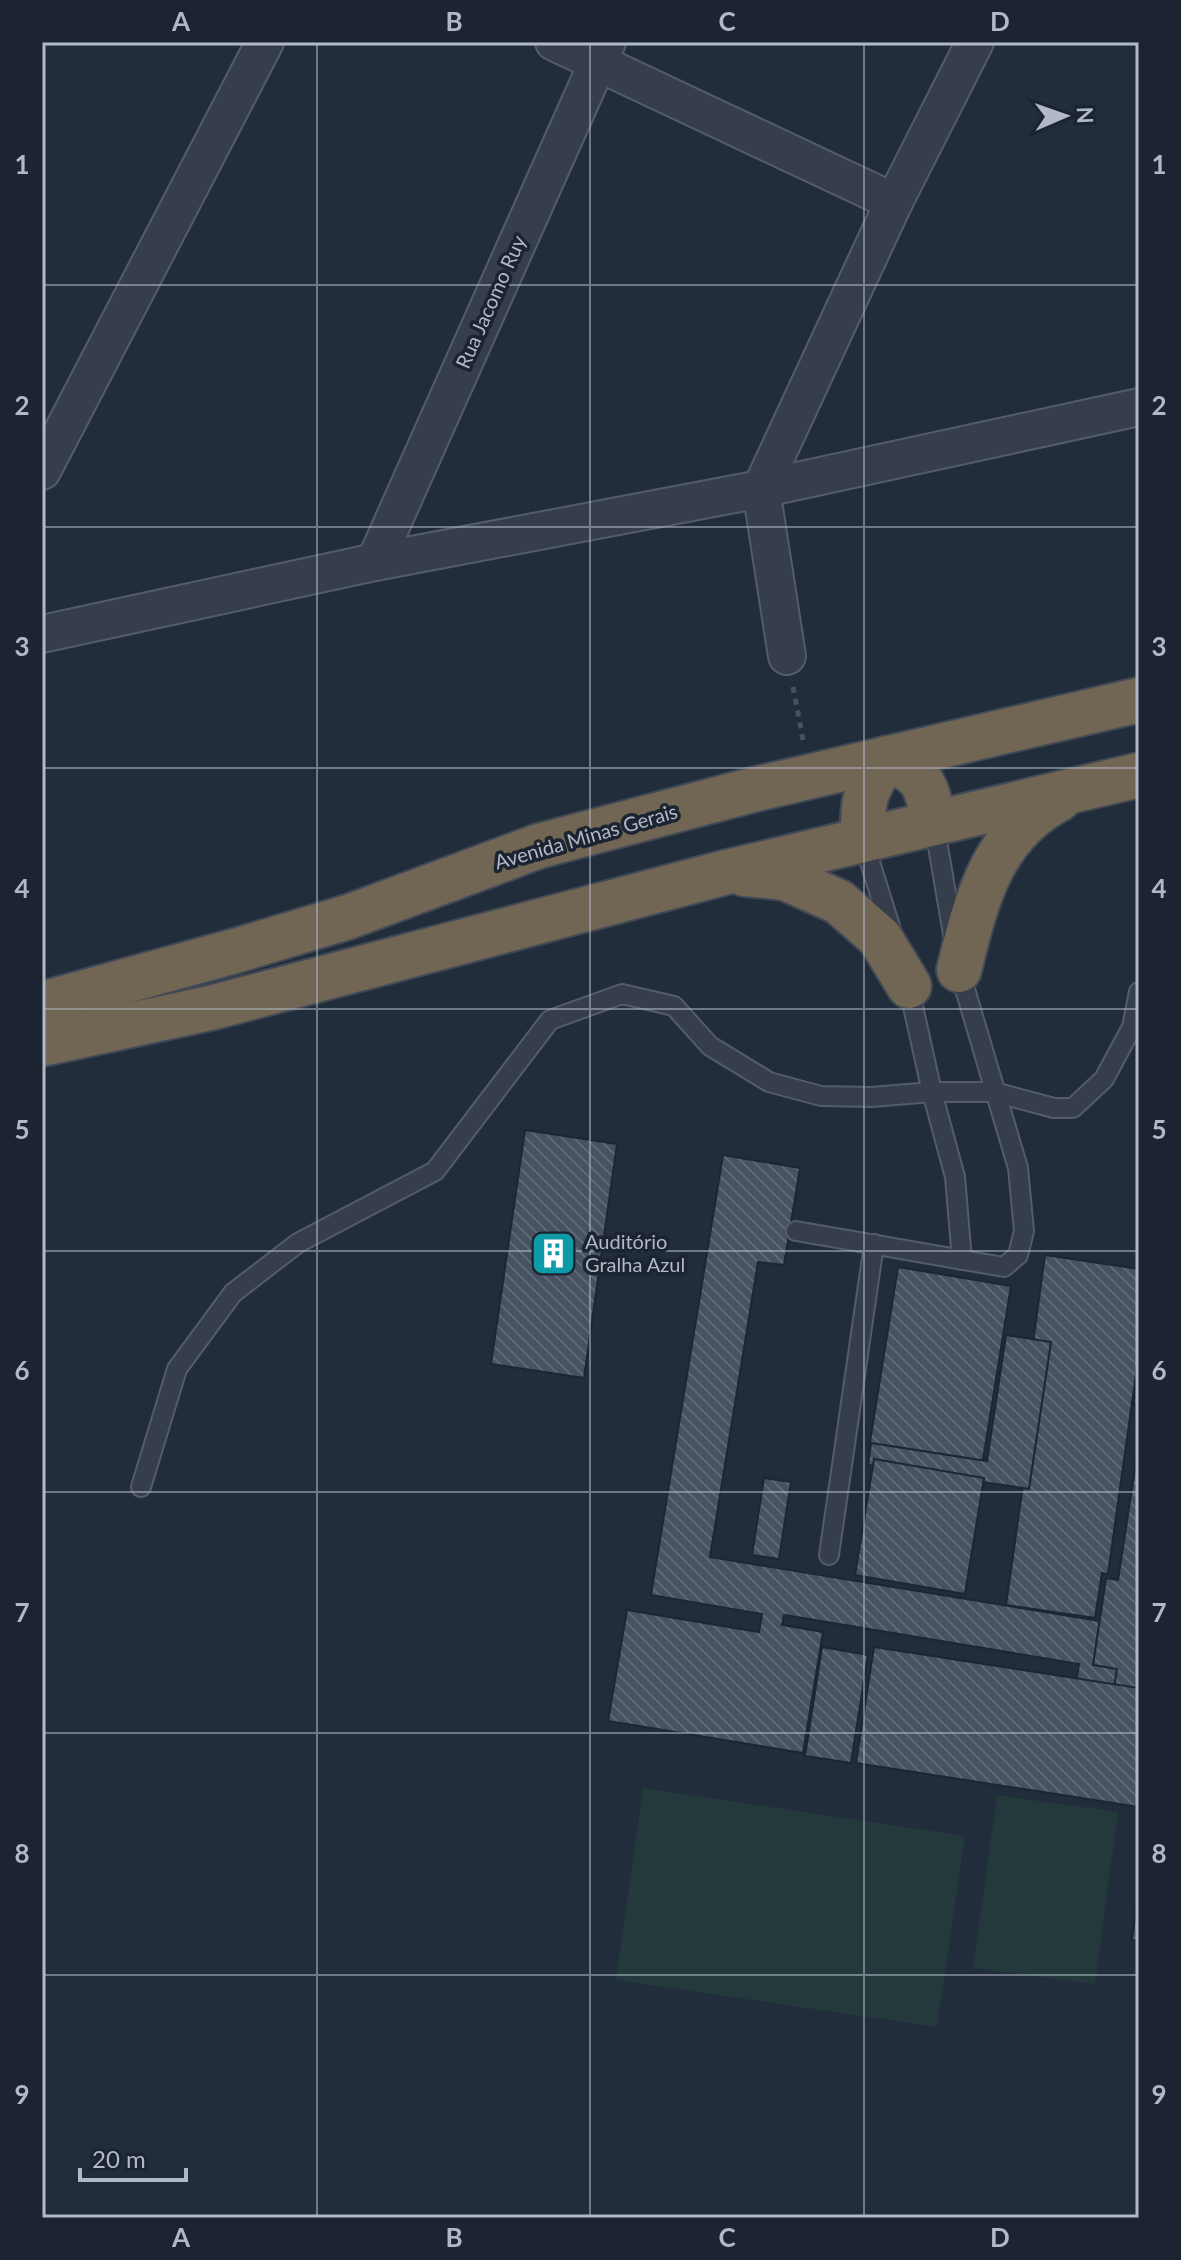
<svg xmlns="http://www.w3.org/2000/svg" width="1181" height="2260" viewBox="0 0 1181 2260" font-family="Lato,sans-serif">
	<defs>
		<pattern id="building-back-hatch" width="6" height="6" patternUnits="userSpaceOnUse" patternTransform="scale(2)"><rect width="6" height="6" fill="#465262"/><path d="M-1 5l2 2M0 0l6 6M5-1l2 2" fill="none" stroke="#5e6977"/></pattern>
	</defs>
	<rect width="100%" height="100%" fill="#222d3b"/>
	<g fill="#24393c">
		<path d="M643,1788l322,48 -28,191 -321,-47z"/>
		<path d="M997,1795l121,17 -23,172 -122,-16z"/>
	</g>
	<g fill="url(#building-back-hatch)" stroke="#1d2632" stroke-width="2">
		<path d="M525,1130l92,14 -33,234 -93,-14z"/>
		<path d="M723,1155l77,13 -16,97 -26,-3 -48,295 426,70 -20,125 -50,-8 13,-80 -295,-49 -2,10 41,7 -20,121 -195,-32 19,-111 132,22 3,-18 -111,-19z"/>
		<path d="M1045,1255l94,14v84l-31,221 -6,-1 -7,45 -89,-13 37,-261 -10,-1z"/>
		<path d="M898,1267l113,19 -29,180 -113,-18z"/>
		<path d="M1006,1335l45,7 -22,147 -161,-24 3,-22 116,18z"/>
		<path d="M1139,1371v34l-5,-1z"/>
		<path d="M1139,1442v261l-27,-3 5,-31 -24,-4 13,-87 12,2z"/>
		<path d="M874,1459l110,19 -19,116 -110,-19z"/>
		<path d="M764,1478l27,4 -12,77 -27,-4z"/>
		<path d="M822,1647l46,8 -17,108 -46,-7z"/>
		<path d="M874,1647l265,41v119l-283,-44z"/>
		<path d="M1139,1887v54l-7,-1z"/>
	</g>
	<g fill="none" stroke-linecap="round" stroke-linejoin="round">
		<defs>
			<g id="lane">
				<path d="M934,823l20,117"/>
				<path d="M863,840l30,96"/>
				<path d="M908,984l24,108 23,85 7,83"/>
				<path d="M796,1231l208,36 14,-12 6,-24 -6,-63 -59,-199"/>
				<path d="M141,1487l36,-118 56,-76 65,-50 137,-72 115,-151 72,-26 52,12 36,40 59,36 52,14 50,1 61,-5h62l60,16h19l31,-29 28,-52 7,-35"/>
				<path d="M829,1555l45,-311"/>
			</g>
			<g id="street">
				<path d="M554,42l340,160"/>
				<path d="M42,471l223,-429"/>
				<path d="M375,562l232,-520"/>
				<path d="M42,634l333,-72 386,-73 378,-82"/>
				<path d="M787,656l-26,-167 133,-287 81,-160"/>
			</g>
			<g id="highway">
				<path d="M863,840c-1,-39 1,-51 25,-82 37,18 38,26 46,65"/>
				<path d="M745,874l40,4 54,24 41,36 29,48"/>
				<path d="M959,970c17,-69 32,-135 100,-171"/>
				<path d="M42,1004l193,-53 113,-34 191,-71 213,-56 387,-90"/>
				<path d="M42,1044l168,-36 517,-136 412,-97"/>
			</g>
		</defs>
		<use href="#lane" stroke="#545c69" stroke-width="22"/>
		<use href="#street" stroke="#545c69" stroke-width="40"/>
		<use href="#highway" stroke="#414956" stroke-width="48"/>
		<path stroke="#425659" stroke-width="5" stroke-dasharray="6 6" stroke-linecap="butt" d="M793,687l10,53"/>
		<use href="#lane" stroke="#363e4b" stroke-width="18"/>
		<use href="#street" stroke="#363e4b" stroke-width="36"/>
		<use href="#highway" stroke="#716553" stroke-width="44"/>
	</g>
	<path fill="none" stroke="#b1b9c7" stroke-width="2" stroke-opacity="0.55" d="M317,42v2176M590,42v2176M864,42v2176M42,285h1097M42,527h1097M42,768h1097M42,1009h1097M42,1251h1097M42,1492h1097M42,1733h1097M42,1975h1097"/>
	<defs>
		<symbol id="building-square" viewBox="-11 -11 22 22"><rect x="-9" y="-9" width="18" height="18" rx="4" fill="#0f9aa8" stroke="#1b2430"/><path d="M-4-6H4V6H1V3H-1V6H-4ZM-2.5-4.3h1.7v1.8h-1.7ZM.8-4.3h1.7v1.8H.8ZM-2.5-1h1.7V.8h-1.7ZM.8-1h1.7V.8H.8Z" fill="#fff"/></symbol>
	</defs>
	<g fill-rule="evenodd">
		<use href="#building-square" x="528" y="1228" width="51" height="51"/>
	</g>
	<g text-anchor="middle" stroke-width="7" stroke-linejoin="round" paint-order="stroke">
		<g font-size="20" fill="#b1b9c7" stroke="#1b2430">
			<text transform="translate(491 302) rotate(-66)" y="7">Rua Jacomo Ruy</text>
			<text transform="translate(586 837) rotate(-16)" y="7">Avenida Minas Gerais</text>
		</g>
		<g font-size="20" fill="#b1b9c7" stroke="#1b2430" text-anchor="start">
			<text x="585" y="1249">Auditório<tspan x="585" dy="23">Gralha Azul</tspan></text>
		</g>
	</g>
	<rect width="1181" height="2260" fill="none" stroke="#1b2430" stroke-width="88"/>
	<g transform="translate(1065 116) rotate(88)" stroke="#1b2430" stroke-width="6" paint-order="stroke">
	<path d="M0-6L14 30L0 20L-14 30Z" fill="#b1b9c7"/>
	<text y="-12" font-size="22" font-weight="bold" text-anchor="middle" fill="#b1b9c7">N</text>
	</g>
	<path d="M80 2168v12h106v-12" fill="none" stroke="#b1b9c7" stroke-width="4"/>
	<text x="92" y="2168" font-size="24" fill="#b1b9c7" stroke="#1b2430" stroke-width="6" paint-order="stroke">20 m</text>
	<rect x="44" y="44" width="1093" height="2172" fill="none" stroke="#b1b9c7" stroke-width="3"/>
	<g font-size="26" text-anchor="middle" font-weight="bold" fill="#b1b9c7">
		<text x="181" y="31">A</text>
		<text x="454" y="31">B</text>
		<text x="727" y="31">C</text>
		<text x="1000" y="31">D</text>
		<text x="22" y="174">1</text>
		<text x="1159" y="174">1</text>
		<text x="22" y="415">2</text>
		<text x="1159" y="415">2</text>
		<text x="22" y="656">3</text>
		<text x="1159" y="656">3</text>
		<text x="22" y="898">4</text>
		<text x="1159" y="898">4</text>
		<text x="22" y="1139">5</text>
		<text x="1159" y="1139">5</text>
		<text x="22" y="1380">6</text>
		<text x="1159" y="1380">6</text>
		<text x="22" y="1622">7</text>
		<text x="1159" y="1622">7</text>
		<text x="22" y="1863">8</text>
		<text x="1159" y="1863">8</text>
		<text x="22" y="2104">9</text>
		<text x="1159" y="2104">9</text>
		<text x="181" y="2247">A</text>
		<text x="454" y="2247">B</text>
		<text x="727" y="2247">C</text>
		<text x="1000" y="2247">D</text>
	</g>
</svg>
